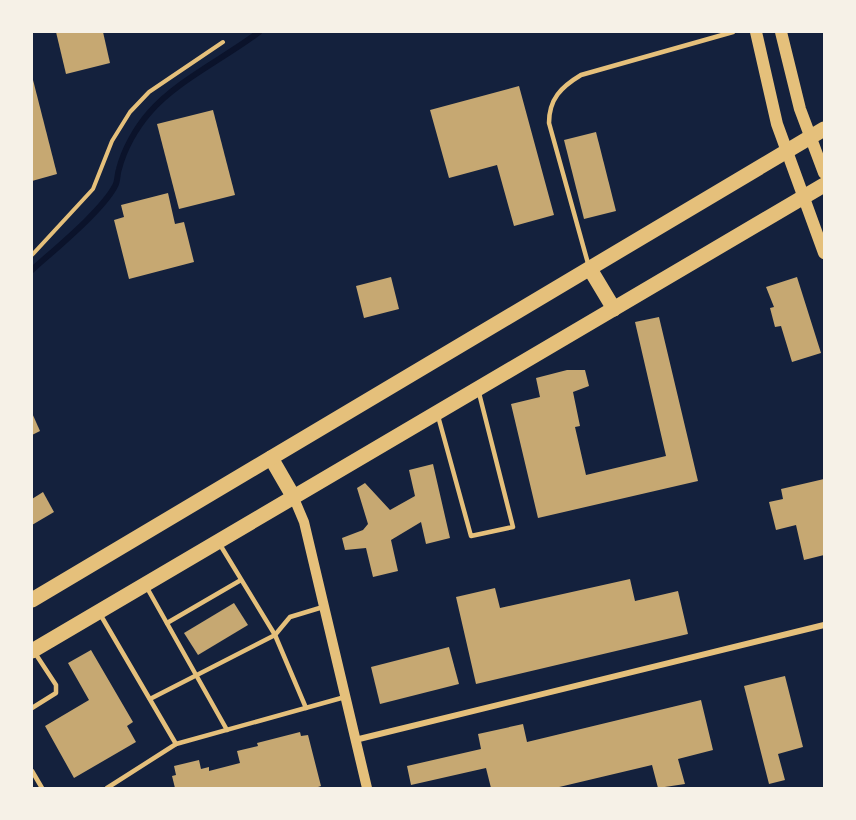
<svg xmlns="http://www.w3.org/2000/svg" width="856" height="820" viewBox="0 0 856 820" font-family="'Titillium Web',sans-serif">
	<rect width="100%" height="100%" fill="#14213d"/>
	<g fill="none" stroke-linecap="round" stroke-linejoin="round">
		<path stroke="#0b132b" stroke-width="6" d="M32,270c22,-20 70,-59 83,-84 3,-5 2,-12 4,-17 5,-20 17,-41 30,-56 27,-32 76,-55 110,-81"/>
	</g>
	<g fill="#c6a872">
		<path d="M56,32h47l7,31 -44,11z"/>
		<path d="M32,76l25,98 -25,7z"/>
		<path d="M519,86l35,129 -40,11 -17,-61 -48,13 -19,-68z"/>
		<path d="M213,110l22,85 -56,14 -22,-85z"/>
		<path d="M596,132l20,79 -32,8 -20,-79z"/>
		<path d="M168,193l7,31 9,-2 10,40 -65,17 -15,-59 10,-3 -3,-12z"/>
		<path d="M391,277l8,32 -35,9 -8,-32z"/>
		<path d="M797,277l24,76 -29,9 -11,-36 -6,1 -5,-19 4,-1 -8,-20z"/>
		<path d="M659,317l39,164 -160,37 -27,-114 29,-7 -4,-19 31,-8h18l4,16 -16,6 7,34 -5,1 11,48 80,-19 -31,-134z"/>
		<path d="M32,413l8,18 -8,4z"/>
		<path d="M433,464l17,74 -24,6 -5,-22 -30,18 7,31 -25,6 -7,-29 -21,2 -3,-12 21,-8 5,-6 -11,-36 8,-5 25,27 25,-14 -6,-26z"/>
		<path d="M824,479v76l-20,5 -8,-35 -20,5 -7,-28 14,-3 -2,-10z"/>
		<path d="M43,492l11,20 -22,13v-26z"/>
		<path d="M630,579l5,22 43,-10 10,43 -212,50 -20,-87 39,-9 5,20z"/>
		<path d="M234,603l14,22 -50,30 -14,-22z"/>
		<path d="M449,647l10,37 -79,20 -9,-37z"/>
		<path d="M91,650l42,72 -6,4 9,16 -62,36 -29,-52 44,-26 -21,-37z"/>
		<path d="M785,676l18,71 -25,7 7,26 -16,4 -25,-98z"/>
		<path d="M701,700l12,50 -35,9 7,25 -27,4 -6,-23 -97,23h-64l-5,-20 -75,17 -4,-19 74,-17 -3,-15 45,-10 4,18z"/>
		<path d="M300,732l1,4 7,-1 13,51 -6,2h-140l-3,-12 4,-1 -2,-9 25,-6 2,9 8,-2v4l31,-8 -3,-12 21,-5 -1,-3z"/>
	</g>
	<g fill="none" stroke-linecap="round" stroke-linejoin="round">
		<path stroke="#e5c07b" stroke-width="4" d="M32,255l61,-66 19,-48 18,-29 19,-20 74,-50"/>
		<g stroke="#e5c07b" stroke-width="4.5">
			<path d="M589,267l-40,-144c0,-24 12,-36 32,-48l152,-43"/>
			<path d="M438,416l33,120 42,-9 -34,-134"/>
			<path d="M219,543l56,92 31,73"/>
			<path d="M146,586l81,144"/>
			<path d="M100,614l76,130 -69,44"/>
			<path d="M167,623l74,-43"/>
			<path d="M150,699l125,-64 15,-18 33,-10"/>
			<path d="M32,708l24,-15v-8l-21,-32"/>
			<path d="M176,744l169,-47"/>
			<path d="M32,771l10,17"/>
		</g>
		<path stroke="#e5c07b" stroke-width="6" d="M355,740l469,-115"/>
		<path stroke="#e5c07b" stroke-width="10" d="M293,496l11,26 63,266"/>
		<g stroke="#e5c07b" stroke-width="12">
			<path d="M756,32l21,92 47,129"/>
			<path d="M781,32l19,77 24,64"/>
		</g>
		<g stroke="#e5c07b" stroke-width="15">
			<path d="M590,269l24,40"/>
			<path d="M271,458l22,38"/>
			<path d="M32,600l792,-471"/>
			<path d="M32,651l792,-466"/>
		</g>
	</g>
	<rect width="856" height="820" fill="none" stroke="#f6f1e7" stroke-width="66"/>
</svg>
